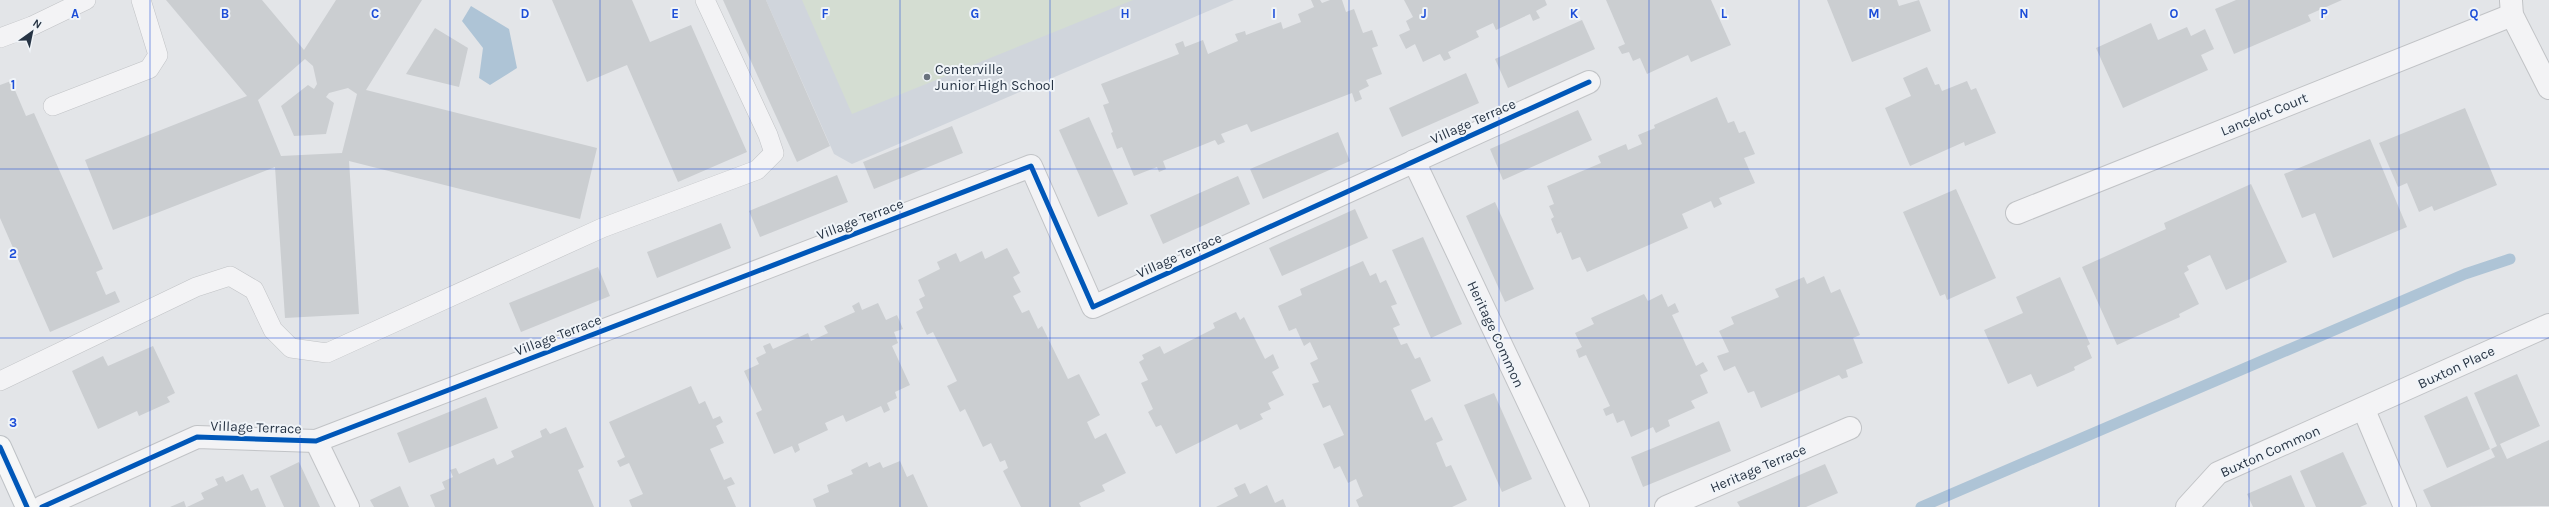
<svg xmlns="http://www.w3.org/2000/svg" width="2549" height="507" viewBox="0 0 2549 507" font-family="Karla,sans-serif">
	<rect width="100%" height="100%" fill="#e3e5e8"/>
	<path fill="#d0d5dc" d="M766,0h468l-382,164 -18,-10z"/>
	<path fill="#d4ddd2" d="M802,0h331l-281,114z"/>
	<path fill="#aec4d6" d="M471,6l38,23 8,39 -27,17 -11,-7 4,-30 -21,-27z"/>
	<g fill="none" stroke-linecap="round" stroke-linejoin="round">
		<path stroke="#aec4d6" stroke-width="11" d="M1921,507l544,-233 45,-15"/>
	</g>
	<g fill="#cbced1" fill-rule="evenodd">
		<path d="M166,0h96l42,50 32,-50h86l-56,90 231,58 -17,71 -231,-58 10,153 -74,4 -10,-151 -162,63 -28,-70 162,-64zM305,59l8,7 4,18 -3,5 -6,-4 -27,21 13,30 32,-2 8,-31 -8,-6 3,-4 19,-5 9,6 -15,59 -61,3 -23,-56z"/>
		<path d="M552,0h80l18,42 41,-17 56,127 -69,30 -51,-117 -40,17z"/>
		<path d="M723,0h43l64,146 -33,16z"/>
		<path d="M1311,0h9l2,3 8,-3h12l4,12 8,-3 9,24 9,-3 6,16 -6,2 10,26 -16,6 3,6 -10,5 3,8 -7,3 -3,-9 -101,39 -4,-8 -26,10 4,8 -7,3 -3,-5 -52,21 3,8 -7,3 -2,-5 -23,9 -12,-29 -5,2 -6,-16 2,-1 -10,-27 6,-2 -8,-19 78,-30 -4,-10 8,-3 2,6 18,-7 5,14 30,-13 -3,-7 10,-3 1,4 35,-13 2,7 18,-7 -3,-8 16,-7z"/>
		<path d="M1404,0h141l2,5 -11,6 4,7 -7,3 -3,-7 -34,16 -3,-7 -17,8 3,6 -31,15 3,6 -7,3 -4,-7 -17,8 -8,-18 -9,5 -7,-14 11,-5 -4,-9 7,-4z"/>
		<path d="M1606,0h105l20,45 -40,17 -3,-7 -41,19 -7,-16 -7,3 -4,-9 -7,2 -4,-7 7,-3z"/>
		<path d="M1827,0h70l2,6 20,-6 12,31 -79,31z"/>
		<path d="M2236,0h106l-34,15 3,6 -77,33 -19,-45z"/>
		<path d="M1582,20l13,29 -87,39 -13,-29z"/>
		<path d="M2151,23l7,17 29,-13 4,9 14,-7 9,20 -13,6 7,15 -85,38 -27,-60z"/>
		<path d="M435,28l33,20 -9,39 -53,-13z"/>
		<path d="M1927,67l8,18 4,-1 3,7 25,-10 4,9 5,-2 20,45 -31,13 -1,-4 -54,24 -25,-58 26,-12 -8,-18z"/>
		<path d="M1466,73l13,30 -77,34 -13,-29z"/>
		<path d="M11,81l15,35 8,-3 69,156 -7,3 10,23 9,-4 5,11 -70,30 -50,-114v-133z"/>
		<path d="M1717,97l11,26 6,-2 5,12 6,-2 10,23 -11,4 11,25 -36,15 3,6 -8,4 -3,-7 -29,13 6,14 -101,44 -7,-15 -8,3 -11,-28 -4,2 -6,-15 3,-2 -5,-11 5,-2 -7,-18 54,-23 -3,-7 28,-12 2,6 14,-6 -4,-9 17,-7 -1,-3z"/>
		<path d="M2465,108l32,77 -63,26 -2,-5 -13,6 -12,-29 -9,4 -19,-44z"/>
		<path d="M1578,110l14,30 -89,40 -13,-31z"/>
		<path d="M1089,117l39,87 -30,13 -39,-87z"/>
		<path d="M952,126l11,27 -89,36 -11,-27z"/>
		<path d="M1338,132l12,29 -87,38 -13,-30z"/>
		<path d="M2370,139l37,88 -74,31 -18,-45 -13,5 -18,-44z"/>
		<path d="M837,175l11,27 -88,35 -11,-26z"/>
		<path d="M1238,176l12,28 -87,40 -13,-29z"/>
		<path d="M2251,184l36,78 -61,28 -16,-35 -23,11 2,4 -5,3 15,31 -20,10 1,3 -63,28 -35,-78 84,-38 -2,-6z"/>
		<path d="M1956,189l40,89 -49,22 -2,-6 -5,2 -37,-84z"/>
		<path d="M1495,202l39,87 -29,13 -39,-86z"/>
		<path d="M1355,209l13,29 -86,38 -13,-28z"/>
		<path d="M721,223l10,25 -74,30 -10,-26z"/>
		<path d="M1423,237l39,87 -31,14 -39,-88z"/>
		<path d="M1007,248l13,25 -7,4 8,15 -8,4 9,17 7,-3 9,19 4,-3 26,53 11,-5 21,41 -13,7 8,17 11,-6 20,40 -24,12 3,6 -26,12 2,4h-60l-18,-36 5,-3 -3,-8 -5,2 -9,-19 -8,4 -18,-38 -5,3 -13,-26 10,-5 -24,-49 -6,3 -11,-23 7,-4 -4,-9 6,-3 -7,-16 22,-11 -3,-7 19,-9 4,9 22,-11 3,8z"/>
		<path d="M1363,261l7,15 6,-3 4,10 6,-3 11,24 -6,2 9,19 -7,3 8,17 6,-2 8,16 5,-2 11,24 -20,9 14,31 7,-4 11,23 -7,3 10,24 5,-2 16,35 -15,7h-93l-3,-7 7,-4 -7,-17 -8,4 -8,-17 -6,3 -11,-25 21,-9 -14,-30 -7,3 -11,-24 7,-2 -9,-19 8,-4 -8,-17 -6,4 -8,-18 -7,3 -11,-25 24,-11 -2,-6z"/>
		<path d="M598,267l12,29 -89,36 -12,-29z"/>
		<path d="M1824,276l7,17 9,-4 20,46 -7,3 10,25 -17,7 2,7 -6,2 -3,-4 -78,33 -7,-17 -6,2 -13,-27 -11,5 -7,-15 12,-4 -10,-21 15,-7 -3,-7 48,-20 -4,-8 29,-12 3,7z"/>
		<path d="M2060,277l30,67 -3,2 5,12 -18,9 1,3 -38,17 -6,-13 -23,10 -24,-54 39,-17 -7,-16z"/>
		<path d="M1644,294l4,7 14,-7 6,13 7,-4 4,9 -7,3 24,51 7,-4 5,9 -8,4 8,18 -17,8 4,7 -27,12 2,6 -14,7 -3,-6 -22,10 -7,-17 -7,3 -4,-10 -7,3 -3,-7 7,-3 -24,-51 -7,3 -3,-8 6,-3 -7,-14 19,-9 -3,-6z"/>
		<path d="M859,302l3,8 16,-7 8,17 11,-5 6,14 -9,3 4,11 -6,3 18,39 -15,7 2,6 -10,5 3,7 -6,3 -3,-7 -35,16 -3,-7 -18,8 3,7 -30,14 2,6 -5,3 -3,-7 -18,8 -18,-41 6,-3 -18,-39 15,-7 -3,-6 10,-5 -3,-7 7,-3 3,6 35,-16 3,8 17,-8 -4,-7 31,-14 -3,-6z"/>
		<path d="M1236,312l4,8 4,-3 21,42 8,-5 6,14 -7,4 12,23 -16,8 3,6 -11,5 3,5 -23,11 -3,-6 -61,30 -15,-29 -5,2 -8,-15 5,-3 -12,-26 7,-3 -9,-18 5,-3 -2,-4 18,-9 4,8 51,-26 -2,-5z"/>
		<path d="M153,346l22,47 -8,4 3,5 -31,14 -2,-5 -39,18 -26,-58 31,-15 5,10z"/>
		<path d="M2517,374l23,52 -40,18 7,15 42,-19v66l-118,1 -8,-17 72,-33 -4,-8 6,-3 -23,-53z"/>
		<path d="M691,386l8,18 6,-3 8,18 7,-3 3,6 -7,4 8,17 -14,6 14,31 7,-3 4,7 -8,3 9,20h-104l-3,-7 14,-6 -14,-31 -9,4 -3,-6 8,-4 -16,-35z"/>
		<path d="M1494,393l38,86 -30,13 -38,-87z"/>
		<path d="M2467,396l23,53 -43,19 -23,-52z"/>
		<path d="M486,397l12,31 -89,35 -12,-30z"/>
		<path d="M1719,421l12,30 -88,36 -12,-30z"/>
		<path d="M566,427l18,40 -6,3 16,37h-159l-5,-12 15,-6 -3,-7 11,-5 -3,-7 6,-2 3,6 35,-16 3,7 17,-8 -3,-6 31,-14 -2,-6 6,-3 4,6z"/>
		<path d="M2343,452l24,52 -7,3h-44l-16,-36z"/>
		<path d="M900,461l7,16 6,-3 15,33h-112l-3,-8 16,-7 -2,-7 26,-11 -2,-4 16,-8 2,5 11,-5 3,6z"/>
		<path d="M299,462l21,45h-36l-14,-31z"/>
		<path d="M1825,464l13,29 -32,14h-66l-3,-5z"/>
		<path d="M243,474l8,17 7,-3 8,19h-79l17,-8 -3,-6 17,-8 -3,-6 8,-3 3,6z"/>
		<path d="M2291,475l14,32h-52l-6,-13z"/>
		<path d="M1245,483l5,11 17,-9 8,18 8,-4 3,8h-70l22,-11 -4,-8z"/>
		<path d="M400,486l9,21h-35l-4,-7z"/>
		<path d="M184,501l2,6h-16z"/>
	</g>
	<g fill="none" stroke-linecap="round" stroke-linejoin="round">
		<defs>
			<g id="lane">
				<path d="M0,38l32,-12 54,-26"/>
				<path d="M53,106l96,-37 9,-14 -17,-55"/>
				<path d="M0,381l196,-94 34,-11 24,14 19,40 18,18 36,5 275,-125 155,-58 17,-17 -6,-18 -63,-135"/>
			</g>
			<g id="street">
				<path d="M2511,1l1,14 37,73"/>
				<path d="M1414,161l164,346"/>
				<path d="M2017,213l495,-198"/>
				<path d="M2364,410l41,97"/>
				<path d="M316,441l32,66"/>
				<path d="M42,507l155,-70 119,4 715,-275 62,141 496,-225"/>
				<path d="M1666,507l184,-79"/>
				<path d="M2187,507l31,-34 331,-148"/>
			</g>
			<path id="primary" d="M0,447l27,60"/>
		</defs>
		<use href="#lane" stroke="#c1c3c6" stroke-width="20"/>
		<use href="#street" stroke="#c1c3c6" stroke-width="24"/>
		<use href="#primary" stroke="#bec2c6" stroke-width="24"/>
		<use href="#lane" stroke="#f3f3f5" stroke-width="19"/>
		<use href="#street" stroke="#f3f3f5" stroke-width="22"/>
		<use href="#primary" stroke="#f6f7f7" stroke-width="22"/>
		<defs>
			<g id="cycleway">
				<path d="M0,447l27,60"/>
				<path d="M42,507l155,-70 119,4 715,-275 62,141 496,-225"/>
			</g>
		</defs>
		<use href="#cycleway" stroke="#f0f4f8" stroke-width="8"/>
		<use href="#cycleway" stroke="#0057b8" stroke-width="5"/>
	</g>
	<path fill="none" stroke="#1d4ed8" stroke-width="1" stroke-opacity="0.55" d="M150,0v507M300,0v507M450,0v507M600,0v507M750,0v507M900,0v507M1050,0v507M1200,0v507M1349,0v507M1499,0v507M1649,0v507M1799,0v507M1949,0v507M2099,0v507M2249,0v507M2399,0v507M0,169h2549M0,338h2549"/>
	<circle fill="#69727d" stroke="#f0f4f8" stroke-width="1.5" cx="927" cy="77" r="4"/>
	<g text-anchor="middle" stroke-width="4" stroke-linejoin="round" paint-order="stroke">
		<g font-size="14" fill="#273444" stroke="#f0f4f8" text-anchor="start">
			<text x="935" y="74">Centerville<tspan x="935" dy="16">Junior High School</tspan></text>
		</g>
		<g font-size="14" fill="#273444" stroke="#f0f4f8">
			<text transform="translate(2264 114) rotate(-22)" y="5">Lancelot Court</text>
			<text transform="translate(1473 121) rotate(-24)" y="5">Village Terrace</text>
			<text transform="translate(860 219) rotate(-21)" y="5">Village Terrace</text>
			<text transform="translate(1179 255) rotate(-24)" y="5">Village Terrace</text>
			<text transform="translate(1496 334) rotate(65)" y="5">Heritage Common</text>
			<text transform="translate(558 335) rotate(-21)" y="5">Village Terrace</text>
			<text transform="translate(2456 367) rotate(-25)" y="5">Buxton Place</text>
			<text transform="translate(256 427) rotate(2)" y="5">Village Terrace</text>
			<text transform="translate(2270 451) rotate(-24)" y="5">Buxton Common</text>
			<text transform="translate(1758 468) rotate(-23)" y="5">Heritage Terrace</text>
		</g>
	</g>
	<g font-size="13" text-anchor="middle" font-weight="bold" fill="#1d4ed8" stroke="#f0f4f8" stroke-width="4" stroke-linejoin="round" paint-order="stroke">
		<text x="75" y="18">A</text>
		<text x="225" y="18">B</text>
		<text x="375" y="18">C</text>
		<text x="525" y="18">D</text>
		<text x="675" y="18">E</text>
		<text x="825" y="18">F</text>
		<text x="975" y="18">G</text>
		<text x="1125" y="18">H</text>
		<text x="1274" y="18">I</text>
		<text x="1424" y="18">J</text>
		<text x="1574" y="18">K</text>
		<text x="1724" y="18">L</text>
		<text x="1874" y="18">M</text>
		<text x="2024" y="18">N</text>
		<text x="2174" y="18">O</text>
		<text x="2324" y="18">P</text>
		<text x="2474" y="18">Q</text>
		<text x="13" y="89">1</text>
		<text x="13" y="258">2</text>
		<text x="13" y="427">3</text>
	</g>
	<g transform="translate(32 32) rotate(33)" stroke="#f0f4f8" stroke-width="3" paint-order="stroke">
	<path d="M0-3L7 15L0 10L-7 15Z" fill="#273444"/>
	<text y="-6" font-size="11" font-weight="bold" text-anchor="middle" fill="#273444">N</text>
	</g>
</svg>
